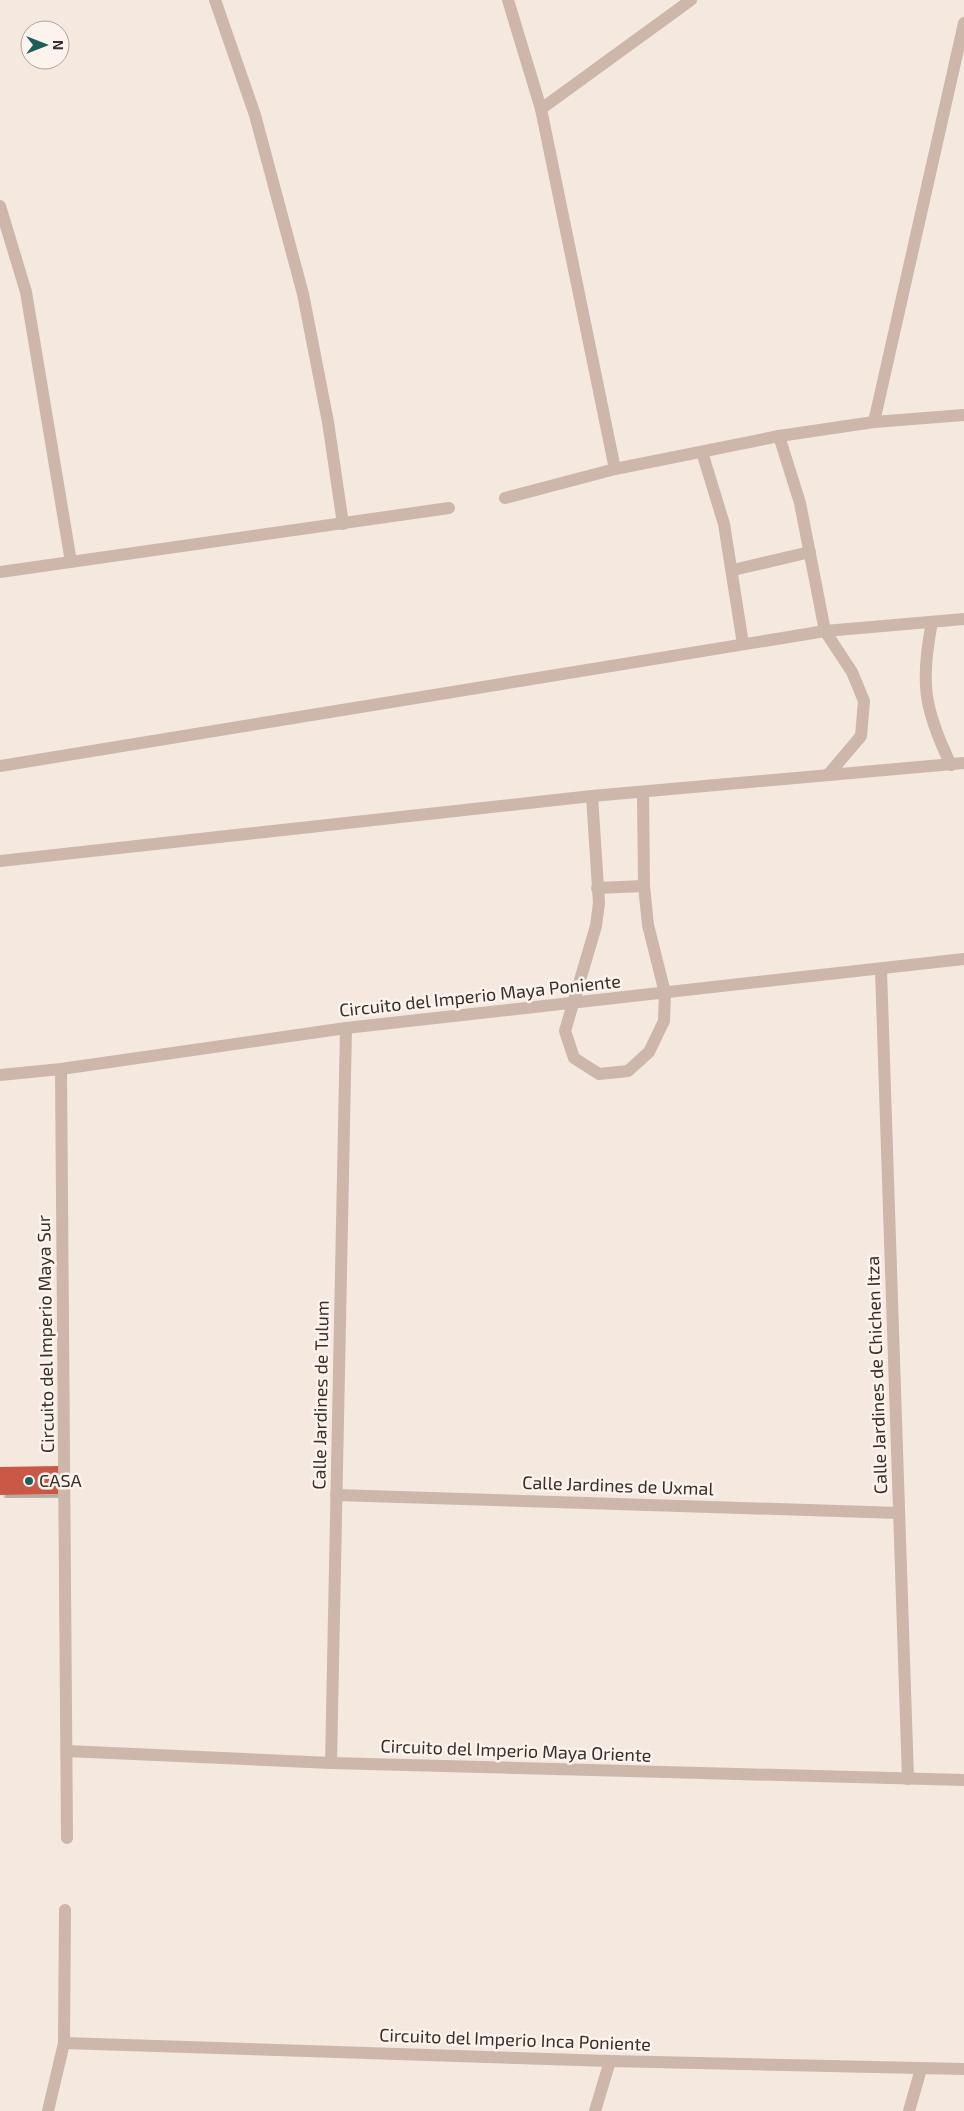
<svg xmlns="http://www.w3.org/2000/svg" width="964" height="2111" viewBox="0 0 964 2111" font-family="'Exo 2',sans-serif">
	<defs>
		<filter id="shadow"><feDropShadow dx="4.5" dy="4.5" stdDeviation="1" flood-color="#0004"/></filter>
	</defs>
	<rect width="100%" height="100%" fill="#f4e8df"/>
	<path fill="#ca5847" filter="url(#shadow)" d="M59,1466l-1,28 -58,1v-28z"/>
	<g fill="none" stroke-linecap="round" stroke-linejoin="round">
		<g stroke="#cdb6aa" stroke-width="12">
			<path d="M215,0l40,115 48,179 25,128 15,102"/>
			<path d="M508,0l33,109 74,360"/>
			<path d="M541,109l150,-109"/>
			<path d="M0,206l26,86 45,270"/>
			<path d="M874,422l90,-399"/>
			<path d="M779,436l21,67 25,128 27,41 12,29 -3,35 -33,39"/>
			<path d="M702,452l22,72 19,120"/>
			<path d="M505,498l110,-29 164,-33 95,-14 90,-7"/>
			<path d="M733,570l77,-18"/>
			<path d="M0,572l449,-64"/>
			<path d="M932,622c-12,61 -8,87 19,143"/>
			<path d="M0,766l825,-135 139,-12"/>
			<path d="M592,796l7,107 -3,23 -31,105 9,27 25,16 29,-3 21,-19 15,-31 1,-28 -17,-68 -4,-39 -1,-93"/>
			<path d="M0,861l592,-65 372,-33"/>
			<path d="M597,888l47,-2"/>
			<path d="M881,970l27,809"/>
			<path d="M61,1069l6,769"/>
			<path d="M0,1075l61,-6 285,-41 618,-69"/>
			<path d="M336,1495l563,18"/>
			<path d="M67,1751l264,12 633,17"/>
			<path d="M331,1763l15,-735"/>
			<path d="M64,2043l546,18 354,8"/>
			<path d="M48,2111l16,-68 1,-133"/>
			<path d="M595,2111l15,-50"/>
			<path d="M909,2111l12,-42"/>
		</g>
	</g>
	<circle fill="#1d5e5b" stroke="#fbf3ec" stroke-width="2" cx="29" cy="1481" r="5"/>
	<g text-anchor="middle" stroke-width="5" stroke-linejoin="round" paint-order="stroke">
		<g font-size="18" fill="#3a2d2a" stroke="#fbf3ec">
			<text transform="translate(480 996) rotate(-6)" y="6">Circuito del Imperio Maya Poniente</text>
			<text transform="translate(46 1334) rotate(-91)" y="6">Circuito del Imperio Maya Sur</text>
			<text transform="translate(877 1375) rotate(-92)" y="6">Calle Jardines de Chichen Itza</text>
			<text transform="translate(321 1395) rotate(-89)" y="6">Calle Jardines de Tulum</text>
			<text transform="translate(618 1486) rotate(2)" y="6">Calle Jardines de Uxmal</text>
			<text transform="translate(516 1751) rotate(2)" y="6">Circuito del Imperio Maya Oriente</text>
			<text transform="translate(515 2040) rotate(2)" y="6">Circuito del Imperio Inca Poniente</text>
		</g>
		<g font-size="18" fill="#3a2d2a" stroke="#fbf3ec" text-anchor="start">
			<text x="39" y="1487">CASA</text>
		</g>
	</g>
	<g transform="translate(45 45) rotate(90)"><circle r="24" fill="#fbf3ec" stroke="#aea49e"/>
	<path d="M0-4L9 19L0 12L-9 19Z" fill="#1d5e5b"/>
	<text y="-8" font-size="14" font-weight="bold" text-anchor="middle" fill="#3a2d2a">N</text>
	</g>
</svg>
